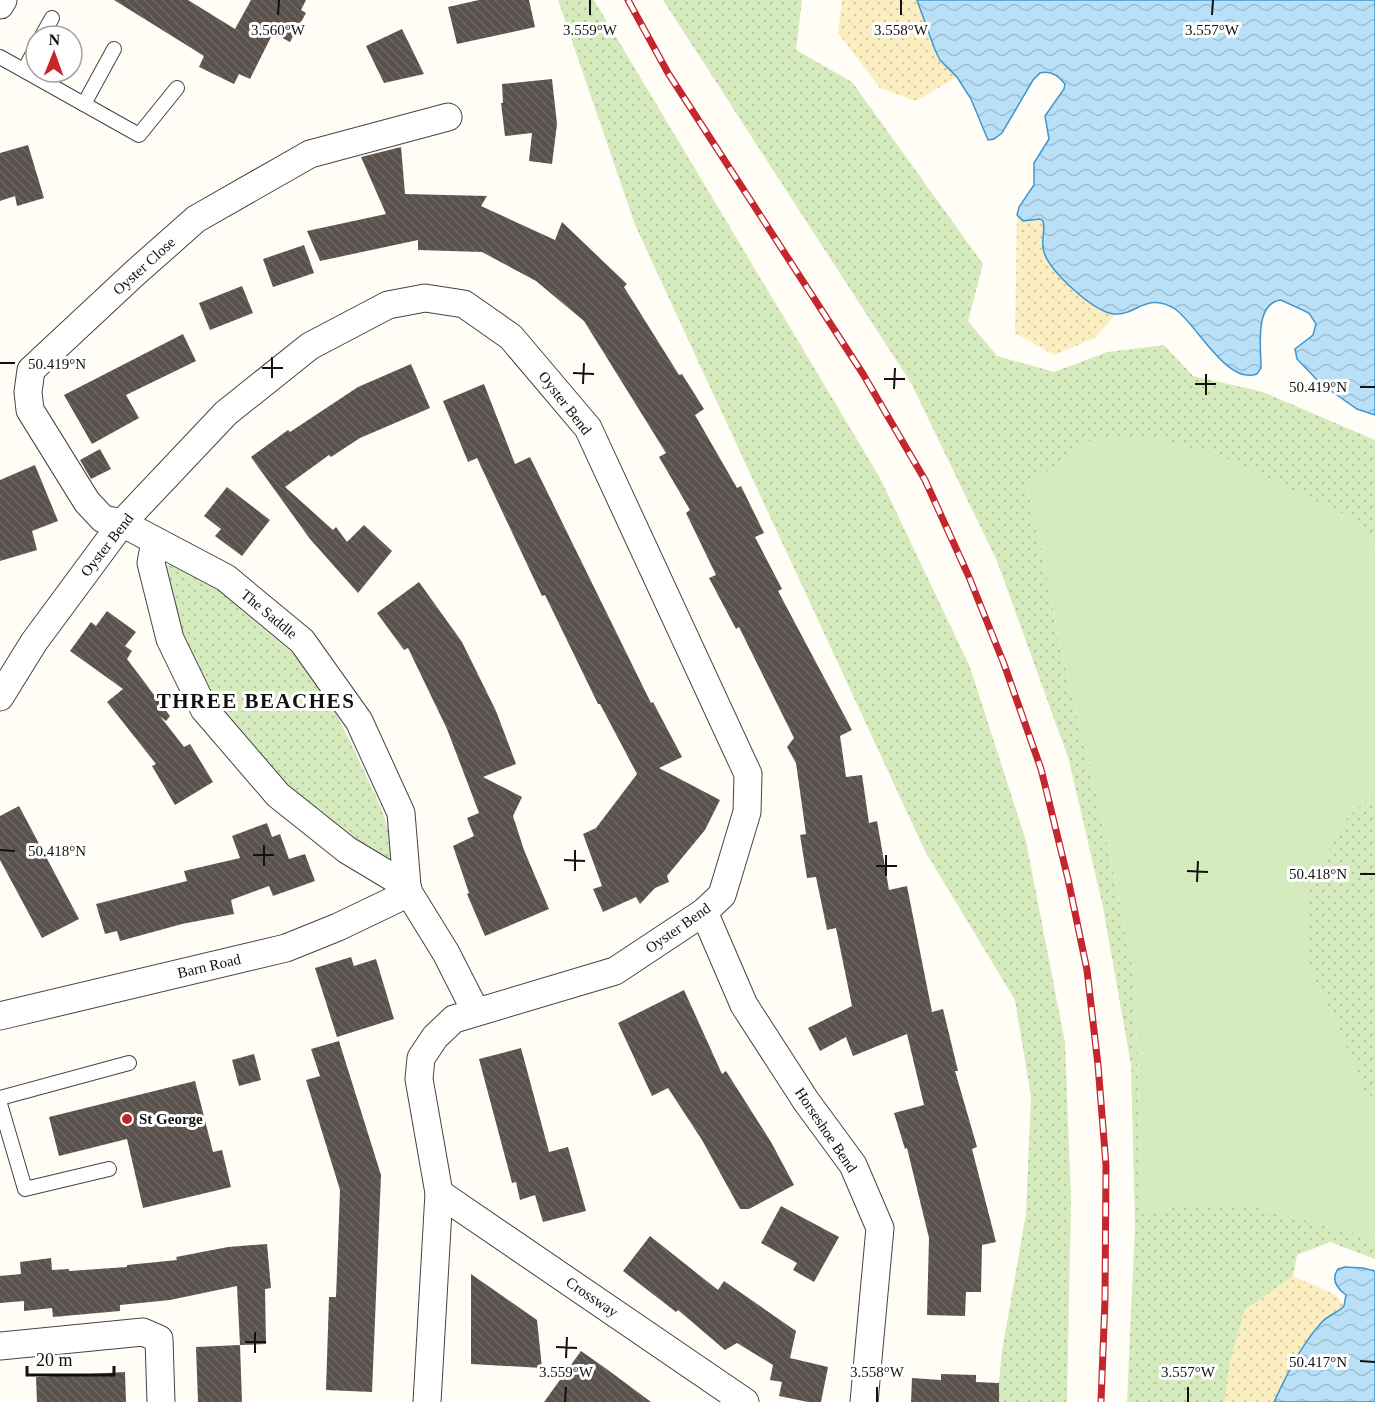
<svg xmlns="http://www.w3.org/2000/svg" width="1375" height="1402" viewBox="0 0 1375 1402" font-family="Georgia,serif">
	<defs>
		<pattern id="grass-dots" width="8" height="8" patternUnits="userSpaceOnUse" patternTransform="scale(1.5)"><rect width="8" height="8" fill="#d5ebbd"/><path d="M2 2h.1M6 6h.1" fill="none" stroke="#b6c8a1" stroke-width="1.8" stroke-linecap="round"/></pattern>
		<pattern id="sand-dots" width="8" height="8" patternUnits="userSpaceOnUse" patternTransform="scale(1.5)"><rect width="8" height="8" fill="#fbeec1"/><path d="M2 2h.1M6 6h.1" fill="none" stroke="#d6cba5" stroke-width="1.8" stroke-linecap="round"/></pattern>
		<pattern id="water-waves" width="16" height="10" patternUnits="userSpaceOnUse" patternTransform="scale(1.5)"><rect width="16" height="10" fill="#b9e0f7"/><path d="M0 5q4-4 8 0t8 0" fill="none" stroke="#9ebfd3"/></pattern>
		<pattern id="building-back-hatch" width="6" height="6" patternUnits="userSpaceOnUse" patternTransform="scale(1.5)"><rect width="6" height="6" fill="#5a524d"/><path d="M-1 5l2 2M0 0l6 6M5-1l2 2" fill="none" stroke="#6d6662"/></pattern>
	</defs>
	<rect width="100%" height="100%" fill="#fffdf5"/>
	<g fill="url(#grass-dots)">
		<path d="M558,0h36l286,478 90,189 56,174 39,202 6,156 -4,203h-70l5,-51 24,-137 5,-118 -16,-96 -90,-149 -290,-626z"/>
		<path d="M663,0h139l-6,50 56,32 131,182 -15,57 29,35 57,16 53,-20 57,-7 29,31 70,16 112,48v106l-17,-25 -331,-34 18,79 15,79 47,195 27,134 9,241 41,-10h65l107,29 19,7v18l-45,-17 -33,13 -4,21 -48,34 -15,52 -5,40h-98l8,-175 -4,-162 -28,-158 -34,-147 -72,-199 -86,-178z"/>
		<path d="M173,564l58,32 85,79 35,68 32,69 13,50 -4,3 -98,-66 -74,-89 -43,-84 -11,-60z"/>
		<path d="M1375,792v306l-11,-6 -27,-69 -28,-54v-84l36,-65z"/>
	</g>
	<g fill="url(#sand-dots)">
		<path d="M842,0h75l18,50 5,10 17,17 -41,24 -36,-13 -42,-55z"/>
		<path d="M1017,215l6,6 17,-2 3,2c3,9 -2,19 1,28 9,29 43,58 72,65l-21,24 -41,17 -39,-22z"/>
		<path d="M1293,1276l43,19 8,11c-6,7 -16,9 -22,16 -21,23 -35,52 -48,80h-49l5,-40 15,-52z"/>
	</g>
	<path fill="#d5ebbd" d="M1149,436l69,19 67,31 73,35 17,25v246l-30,28 -35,64 -1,85 28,54 27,68 11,7v143l-19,-7 -107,-29h-65l-41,10 -9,-241 -27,-134 -47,-195 -15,-79 -18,-79 59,-46z"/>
	<g fill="url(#water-waves)" stroke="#3f96cf" stroke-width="1.5">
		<path d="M917,0h458v415l-18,-6 -37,-26 -23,-24 -2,-10 18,-14 3,-11 -7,-11 -28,-13c-27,3 -20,48 -20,68l-4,6c-31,11 -61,-51 -82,-65 -28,-18 -39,7 -61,5 -20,-2 -64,-42 -70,-62 -4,-10 2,-21 -1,-31l-3,-2 -17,2 -6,-6 2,-8 15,-22v-22l15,-24 -4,-23 19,-27 1,-5c-6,-8 -14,-14 -25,-11l-7,7 -31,53 -8,6 -6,1 -17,-41 -14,-22 -17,-17 -5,-10z"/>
		<path d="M1345,1267l18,1 12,3v131h-101c13,-28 27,-57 48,-80 6,-7 16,-9 22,-16l2,-11c-8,-6 -16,-15 -8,-26z"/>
	</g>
	<g fill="url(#building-back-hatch)">
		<path d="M114,0h74l47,29 16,-29h55l-5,10 5,3 -16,29 -17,-9 -23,46 -11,-5 -5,10 -35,-17 5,-11z"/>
		<path d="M479,0h50l6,27 -78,17 -9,-37z"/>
		<path d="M402,29l22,45 -40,9 -18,-37z"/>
		<path d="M552,79l5,45 -5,40 -23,-3 3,-28 -27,3 -4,-33h2l-1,-19z"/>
		<path d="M28,145l16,53 -27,8 -2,-10 -15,5v-48z"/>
		<path d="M401,147l4,47 82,2 -6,10 74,34 7,-18 65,62 -3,3 55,88 3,-1 22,35 -9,6 42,73 4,-2 23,47 -9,4 27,52 -4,2 74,139 -12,6 6,41 16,-2 7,48 8,-2 12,69 18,-4 25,126 11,-3 15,62h-3l22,76 -5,2 24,93 -14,3 -1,47h-15l-1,24 -38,-1 2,-77 -22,-90 -2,1 -11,-36 30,-8 -17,-71 -54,22 -7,-19 -26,14 -12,-23 44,-22 -16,-78 -9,2 -11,-53 -9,1 -7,-43 6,-1 -10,-71 -9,-16 7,-9 -55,-111 -3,2 -27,-51 7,-3 -30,-62 4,-3 -31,-53 7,-4 -82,-132 -48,-40 -54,-29 -64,-2v-10l-98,21 -13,-30 79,-17 -25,-57z"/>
		<path d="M304,245l10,28 -41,14 -10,-28z"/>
		<path d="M242,286l11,27 -43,17 -11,-27z"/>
		<path d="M183,334l13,27 -70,34 13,23 -47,26 -28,-49z"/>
		<path d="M411,364l19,44 -70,30 -29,19 -2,-2 -44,32 48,43 3,-3 11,15 17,-17 28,26 -34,42 -48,-54 -59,-82 37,-27 2,2 68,-45z"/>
		<path d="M484,384l31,80 15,-7 121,246 2,-1 29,55 -23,11 61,32 -15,30 -38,46 2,6 -14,6 -15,16 -4,-7 -33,15 -10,-23 9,-3 -19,-52 13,-6 41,-54 -37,-70h-2l-53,-109 -3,1 -65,-138 -9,4 -25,-61z"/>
		<path d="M100,449l11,20 -20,10 -11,-19z"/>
		<path d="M35,465l23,56 -26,10 5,19 -37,11v-81z"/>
		<path d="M227,487l43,33 -28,36 -27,-20 6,-7 -17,-13z"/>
		<path d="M419,582l43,60 34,69 20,53 -33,13 39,20 -9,19 11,34 25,59 -64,27 -18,-42 2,-1 -16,-47 21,-10 -7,-18 12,-5 -32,-84 -39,-81 -4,2 -27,-37z"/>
		<path d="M107,611l29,21 -11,14 7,5 -5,8 43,57 -4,5 -6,-5 24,31 6,-3 23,38 -38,23 -23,-39 4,-2 -49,-62 16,-13 -53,-38 21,-29 5,4z"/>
		<path d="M19,806l60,113 -37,19 -42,-78v-44z"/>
		<path d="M267,823l5,14 8,-3 9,25 16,-5 10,27 -42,15 -4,-10 -38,14 3,14 -52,10 -62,17 -3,-10 -12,3 -9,-30 91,-23 -3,-10 56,-13 -8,-22z"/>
		<path d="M351,957l3,9 22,-7 18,60 -57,18 -22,-69z"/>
		<path d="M684,990l38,84 4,-3 45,71 23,43 -45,24h-9l-38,-69 -34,-52 -16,8 -34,-73z"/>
		<path d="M339,1041l42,134 -9,217 -46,-2 3,-93h7l4,-107 -34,-110 14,-4 -9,-27z"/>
		<path d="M521,1048l28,104 19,-5 18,64 -43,11 -8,-27 -15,5 -4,-18 -4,1 -33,-124z"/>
		<path d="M254,1054l7,26 -22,6 -7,-26z"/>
		<path d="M195,1081l18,71 9,-2 9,37 -88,21 -16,-69 -68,17 -10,-39z"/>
		<path d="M781,1206l58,31 -25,45 -21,-12 4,-7 -36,-20z"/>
		<path d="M650,1236l68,54 6,-9 72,50 -6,27 38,9 -7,35h-13l-29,-6 3,-14 -12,-2 3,-15 -36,-22 -12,7 -47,-40 -2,2 -53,-41z"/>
		<path d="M267,1244l4,44 -6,1 1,55 -26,1 -3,-59 -67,14 -50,5v6l-67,6 -1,-9 -28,3v-10l-24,2v-27l21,-2 -1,-12 31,-4 1,12 17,-1v2l58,-4v-2l50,-5 -1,-3 52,-10z"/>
		<path d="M471,1274l66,46 5,48 -71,-4z"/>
		<path d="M240,1345l2,57h-44l-2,-55z"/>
		<path d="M581,1351l27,19 43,32h-107z"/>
		<path d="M125,1372l1,30h-89l-1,-25z"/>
		<path d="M941,1374l35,1v7l23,1v19h-88l1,-24 29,2z"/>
	</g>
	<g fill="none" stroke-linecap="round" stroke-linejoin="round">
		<defs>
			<g id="lane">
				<path d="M42,36l10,-18"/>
				<path d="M0,57l139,78 38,-47"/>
				<path d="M24,70l12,-22"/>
				<path d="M84,104l30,-55"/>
				<path d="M0,1098l129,-35"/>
				<path d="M0,1104l25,85 84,-20"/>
			</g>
			<g id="street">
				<path d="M0,5l3,-5"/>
				<path d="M448,117l-138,37 -114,65 -61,54 -104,97 -3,22 2,18 57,92 16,17 19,4 104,55 76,63 57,80 42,92 6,73 2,7 37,60 30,59"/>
				<path d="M155,541l-4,22 19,76 34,70 74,86 69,55 60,36"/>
				<path d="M0,697l34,-55 88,-119 104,-110 84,-67 78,-41 37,-7 39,6 47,33 77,91 160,346 -1,38 -25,83 -18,17 -89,59 -161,48 -19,18 -14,21 -2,21 20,114 -12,209"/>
				<path d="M704,912l40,93 62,96 47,64 27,63 -16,174"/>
				<path d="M0,1016l286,-68 52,-21 71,-34"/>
				<path d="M439,1193l306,209"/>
				<path d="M0,1346l143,-14 16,7 2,63"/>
			</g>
		</defs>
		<use href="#lane" stroke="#444" stroke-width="16"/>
		<use href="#street" stroke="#444" stroke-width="29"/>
		<use href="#lane" stroke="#fff" stroke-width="14"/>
		<use href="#street" stroke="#fff" stroke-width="27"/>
		<defs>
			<path id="rail" d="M628,0l40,73 195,301 62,106 44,97 35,87 37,105 27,110 19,91 11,95 8,100 -1,135 -4,102"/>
		</defs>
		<use href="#rail" stroke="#c4262e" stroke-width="7"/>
		<use href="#rail" stroke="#fff" stroke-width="4.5" stroke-dasharray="14" stroke-linecap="butt"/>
	</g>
	<path fill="none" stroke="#111" stroke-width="2" d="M278,15l1,-15M590,15v-15M901,15v-15M1212,15l1,-15M0,363h15M262,368h21M573,373l21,1M272,378v-21M884,379h21M583,384l1,-21M1195,384h21M1360,387h15M894,389l1,-21M1206,395v-21M0,850l15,1M253,855h21M564,860l21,1M264,866v-21M876,866h21M575,871v-21M1187,871l21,1M1360,874h15M886,876v-21M1197,882l1,-21M245,1342h21M556,1347l21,1M255,1353v-21M566,1358l1,-21M1360,1361l15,1M565,1402l1,-15M877,1402v-15M1188,1402v-15"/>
	<circle fill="#c4262e" stroke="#fff" stroke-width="2" cx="127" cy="1119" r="6"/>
	<g text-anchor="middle" stroke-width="6" stroke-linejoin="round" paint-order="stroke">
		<g font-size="15" fill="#111" stroke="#fff">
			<text transform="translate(144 266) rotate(-42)" y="5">Oyster Close</text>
			<text transform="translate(565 403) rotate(52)" y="5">Oyster Bend</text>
			<text transform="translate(107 545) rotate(-52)" y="5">Oyster Bend</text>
			<text transform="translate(269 614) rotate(40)" y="5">The Saddle</text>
			<text transform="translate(678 928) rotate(-35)" y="5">Oyster Bend</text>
			<text transform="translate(209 966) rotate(-13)" y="5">Barn Road</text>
			<text transform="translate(826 1130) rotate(56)" y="5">Horseshoe Bend</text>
			<text transform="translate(592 1297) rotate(34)" y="5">Crossway</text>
		</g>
		<g font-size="15" font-weight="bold" fill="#111" stroke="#fff" text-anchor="start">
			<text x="139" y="1124">St George</text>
		</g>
		<g font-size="21" font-weight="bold" letter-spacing="1.5" fill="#111" stroke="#fff">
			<text x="256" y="708">THREE BEACHES</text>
		</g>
	</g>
	<g font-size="15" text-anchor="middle" fill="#111" stroke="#fff" stroke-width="6" stroke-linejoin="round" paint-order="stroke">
		<text x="278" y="35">3.560°W</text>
		<text x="590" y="35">3.559°W</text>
		<text x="901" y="35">3.558°W</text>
		<text x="1212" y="35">3.557°W</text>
		<text x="57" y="369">50.419°N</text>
		<text x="1318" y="392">50.419°N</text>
		<text x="57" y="856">50.418°N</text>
		<text x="1318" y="879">50.418°N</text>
		<text x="1318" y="1367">50.417°N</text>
		<text x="566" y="1377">3.559°W</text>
		<text x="877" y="1377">3.558°W</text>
		<text x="1188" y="1377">3.557°W</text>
	</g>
	<g transform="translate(54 54) rotate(1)"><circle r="28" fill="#ffffff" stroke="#a0a0a0" stroke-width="1.5"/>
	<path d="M0-4.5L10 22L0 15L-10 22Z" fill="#c4262e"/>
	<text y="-9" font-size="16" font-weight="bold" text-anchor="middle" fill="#111111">N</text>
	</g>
	<path d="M27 1366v9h87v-9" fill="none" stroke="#111111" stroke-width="3"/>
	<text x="36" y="1366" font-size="18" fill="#111111" stroke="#ffffff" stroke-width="4.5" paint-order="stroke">20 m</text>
</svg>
